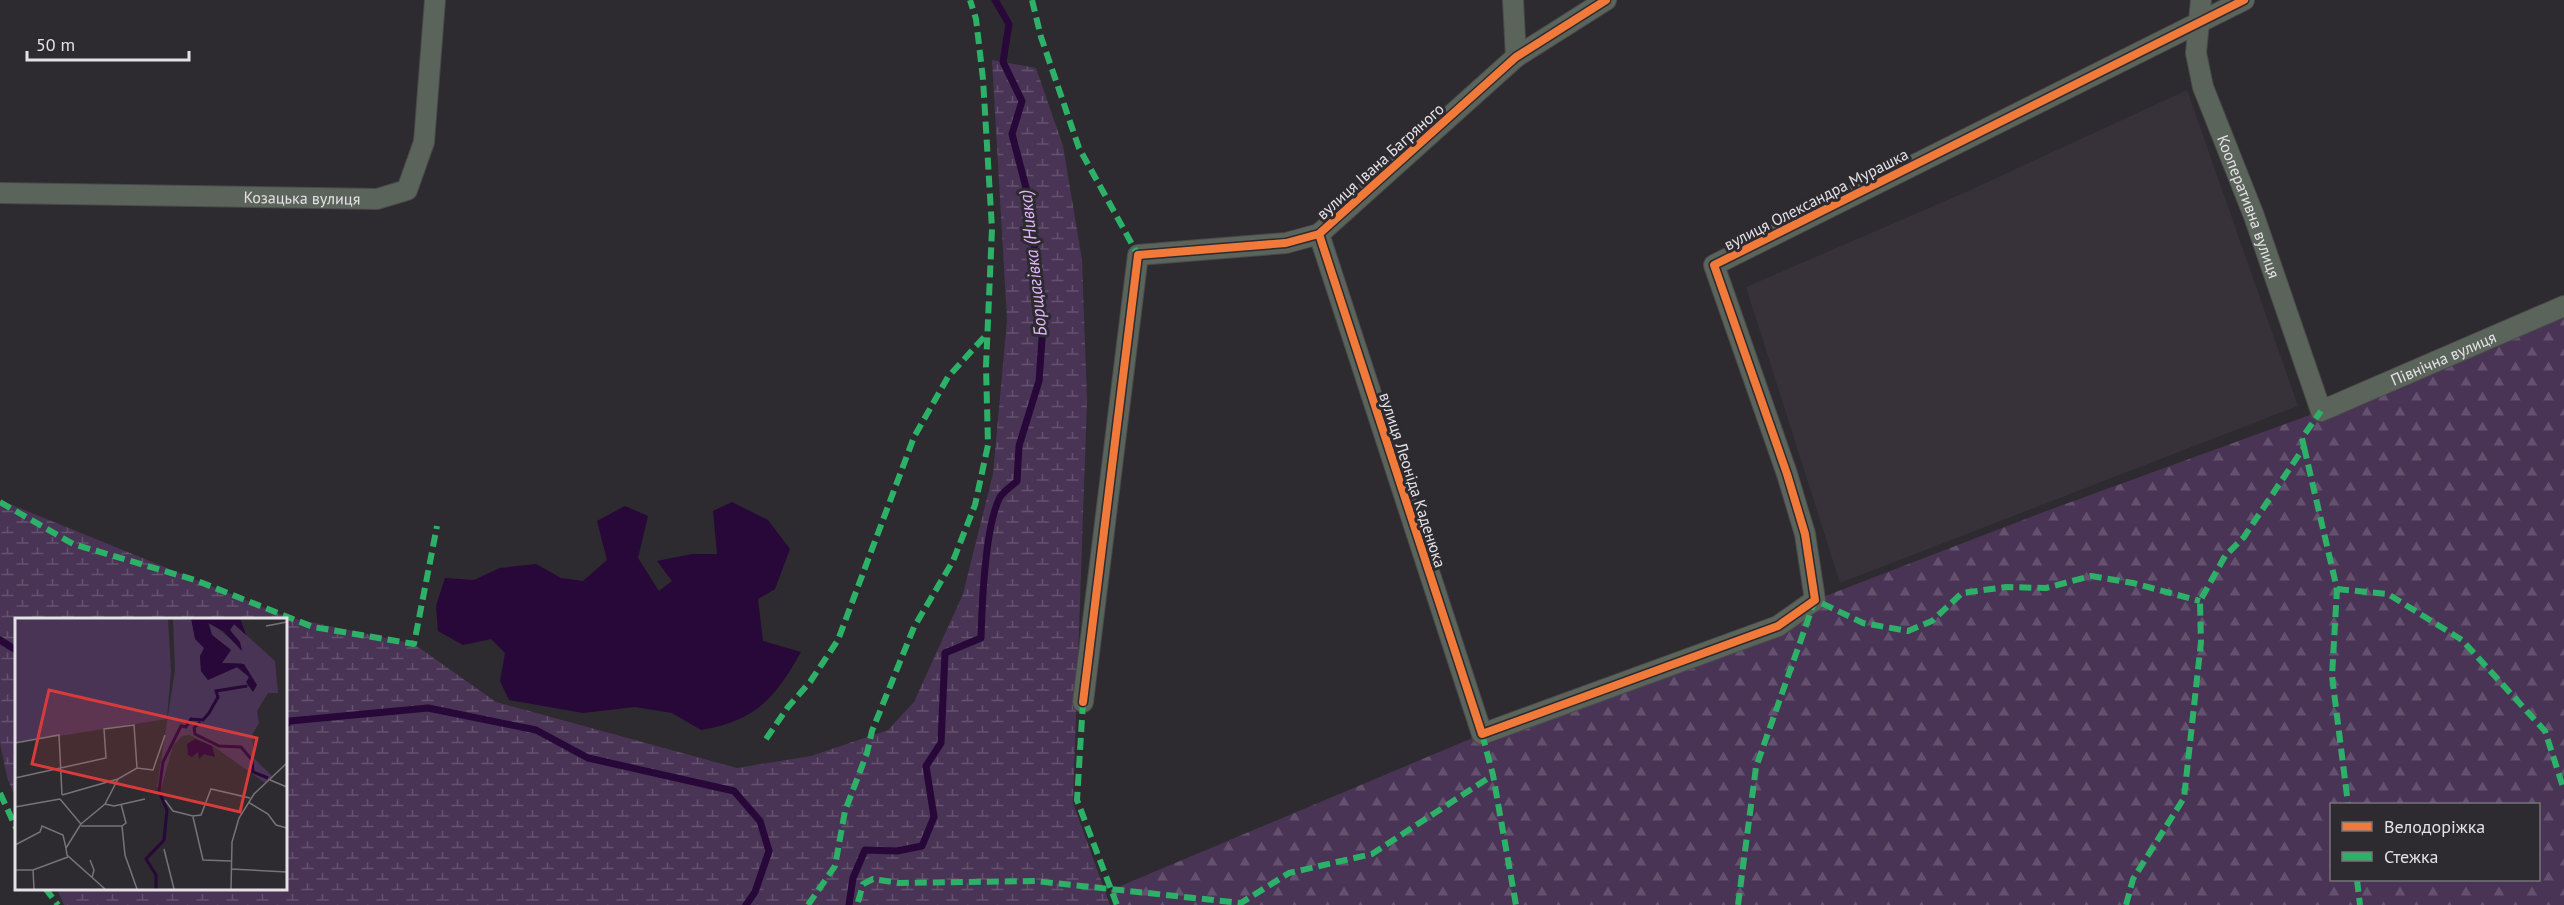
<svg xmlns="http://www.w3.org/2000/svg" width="2564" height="905" viewBox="0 0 2564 905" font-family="'PT Sans',sans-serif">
	<defs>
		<pattern id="forest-firs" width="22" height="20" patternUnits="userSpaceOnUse" patternTransform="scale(1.5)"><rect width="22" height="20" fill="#493455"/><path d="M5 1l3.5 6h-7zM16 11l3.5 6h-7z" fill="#63516d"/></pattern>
		<pattern id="wetland-marsh" width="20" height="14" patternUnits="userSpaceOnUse" patternTransform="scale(1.5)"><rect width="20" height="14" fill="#493455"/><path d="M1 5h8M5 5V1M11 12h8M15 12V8" fill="none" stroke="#63516d"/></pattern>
	</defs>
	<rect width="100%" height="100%" fill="#2d2b2f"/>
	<path fill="#37313a" d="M2187,90l111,316 -458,177 -94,-296 220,-95z"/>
	<path fill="url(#forest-firs)" fill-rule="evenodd" d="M2564,306v599h-1451l-2,-15 371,-156 296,-108 37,-26 234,-90 272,-99zM2332,804h206v76h-206z"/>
	<path fill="url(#wetland-marsh)" d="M992,60l44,8 27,78 19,114 5,140 -14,403 37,102h-1046l-7,-16 228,-1v-268h-269v179l-9,-22 -7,-34v-243l287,117 127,27 82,58 241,66 74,-12 77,-26 26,-28 49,-108 30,-120 14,-154z"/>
	<path fill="#280739" d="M732,502l36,18 22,29 -15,40 -17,10 5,42 38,11c-26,46 -45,69 -100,78l-29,-17 -37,-6 -52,6 -74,-13 -9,-19 5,-28 -14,-14 -28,6 -25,-14 -2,-25 9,-28 29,2 26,-12 36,-4 25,14 22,3 24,-21 -10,-39 28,-15 23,10 -10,42 21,33 13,-10 -15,-20 35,-7h25l-4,-43z"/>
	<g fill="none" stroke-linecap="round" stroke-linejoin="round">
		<g stroke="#280739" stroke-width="7">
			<path d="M0,640l16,10"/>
			<path d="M285,725l5,-4 138,-13 108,22 52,28 146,33 26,30 9,30 -14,41 -9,13"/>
			<path d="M849,905l4,-27 12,-28 32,1 25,-5 12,-29 -8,-51 15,-23 4,-90 36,-15c1,-35 4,-112 19,-141 4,-6 12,-11 17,-16l2,-35 20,-65 4,-56 -14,-126 -17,-65 10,-33 -19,-39 6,-38 -14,-24"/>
		</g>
		<defs>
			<g id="street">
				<path d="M1513,0l3,57"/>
				<path id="s1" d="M2201,0l-5,53 7,34 51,129 67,195 243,-105"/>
				<path id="s2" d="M0,193l377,6 30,-9 17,-48 11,-142"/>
				<path d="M1319,234l163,500 296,-108 37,-26 -10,-66 -18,-60 -73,-209 530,-265"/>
				<path d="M1083,702l55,-447 148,-12 33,-9 197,-177 90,-57"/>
			</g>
		</defs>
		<use href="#street" stroke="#4a494b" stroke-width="22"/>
		<use href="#street" stroke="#5b645b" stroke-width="20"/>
		<g stroke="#2db169" stroke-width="6" stroke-dasharray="12 6" stroke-linecap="butt">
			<path d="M1032,0l9,37 38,111 59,107"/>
			<path d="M2304,447l33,142 -5,87 16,128"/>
			<path d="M0,502l73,42 122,36 118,47 101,17 23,-118"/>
			<path d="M2337,589l51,5 74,46 83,91 19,59"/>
			<path d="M1083,702l-6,98 40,105"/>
			<path d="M1482,734l11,41 23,130"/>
			<path d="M766,739l22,-32 22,-25 28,-42 76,-203 34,-60 39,-43"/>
			<path d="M0,793l16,35"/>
			<path d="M2357,880l3,25"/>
			<path d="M45,888l13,17"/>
			<path d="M858,902l5,-18 10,-5 26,4 136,-2 206,22 48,-30 83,-19 121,-79"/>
			<path d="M808,905l27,-39 10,-55 22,-58 5,-22 42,-104 39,-66 22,-56 13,-60 -2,-79 6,-137 -9,-150 -7,-60 -6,-19"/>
			<path d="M1738,905l18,-138 59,-167 48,23 45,8 24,-10 30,-28 44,-6 40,1 45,-12 42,7 67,18"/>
			<path d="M2126,905l7,-26 51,-81 17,-156 -1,-41 25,-45 19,-19 60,-90 -2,-9 19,-27"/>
		</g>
		<defs>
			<g id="cycleway">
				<path d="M1319,234l163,500 296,-108 37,-26 -10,-66 -18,-60 -73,-209 530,-265"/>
				<path d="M1083,702l55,-447 148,-12 33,-9 197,-177 90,-57"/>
			</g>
		</defs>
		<use href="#cycleway" stroke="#2d2a30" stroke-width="11"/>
		<use href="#cycleway" stroke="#f17a3a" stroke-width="8"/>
	</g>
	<g text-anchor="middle" stroke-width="6" stroke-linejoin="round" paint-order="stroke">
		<g font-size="16" fill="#e4e2e6" stroke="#2d2a30">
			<text transform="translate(1380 161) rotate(-42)" y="6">вулиця Івана Багряного</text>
			<text dy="6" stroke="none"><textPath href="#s2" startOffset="302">Козацька вулиця</textPath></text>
			<text transform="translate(1816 199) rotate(-27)" y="6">вулиця Олександра Мурашка</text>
			<text dy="6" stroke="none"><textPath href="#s1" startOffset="216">Кооперативна вулиця</textPath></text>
			<text dy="6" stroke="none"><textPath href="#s1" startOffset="566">Північна вулиця</textPath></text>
			<text transform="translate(1413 480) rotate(72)" y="6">вулиця Леоніда Каденюка</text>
		</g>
		<g font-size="18" font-style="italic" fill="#e1b7fb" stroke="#2d2a30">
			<text transform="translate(1033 263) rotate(-96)" y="6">Борщагівка (Нивка)</text>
		</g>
	</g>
	<g transform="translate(15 618)">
		<rect width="272" height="272" fill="#2d2b2f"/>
		<path d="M7,0h146l3,53 -4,48 -152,24v-122z" fill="#493455"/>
		<path d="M158,0l19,2 13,28 -5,8 1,15 7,9 29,-13 12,10 -2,10 10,-2 -16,-22h-20l10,-13 -19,-15 -3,-13 30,23 -9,-15 4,-6 41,37 3,32h-10l-11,18 2,12 -7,12 2,23 19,19 -8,6 -52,-37 -24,-11 -7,1 -9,10 -12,43 -4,-2 18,-117z" fill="#493455"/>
		<path d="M176,0h49l6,17 -12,-11 -4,6 10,12 2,9 -19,-20 -15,-8 4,12 19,15 -9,13 22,1 13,21 -4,7 -7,-10 3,-5 -12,-10 -29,13 -7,-9 -1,-15 4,-8 -9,-9zM180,121l17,7 3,11 -11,-3 -5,5 -1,-7 -6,5 -4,-2 -1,-11z" fill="#280739"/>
		<path fill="none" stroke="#280739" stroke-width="3" d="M185,104l-6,6 1,6 24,12 22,1 11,13 1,12 15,6M141,271v-14l-10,-16 18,-19 3,-30 -8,-19 4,-29 18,-36 5,1 5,-8 12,1 6,-7 9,-16 -2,-6 31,-5"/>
		<path fill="none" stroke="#767478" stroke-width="1.5" d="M251,8l21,-4M0,125l44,-8 3,60M0,160l91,-20 -2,-29 30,-4 3,43M255,162l17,7M47,177l56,-16 19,-11 16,2 12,-35M45,181l21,25 -15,24 1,7 38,34M150,182l8,11 20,5 8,-1 10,-26 39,9M233,184l20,12 8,11 11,3M90,186l9,2 31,-7M106,186l5,19 -4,3M0,189l45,-8M178,199l10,43 28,1M66,206l24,-20 13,-25M66,208h41l3,29 12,34M0,227l25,-13 2,-6 21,9 3,13M149,231l10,40M75,242l4,10 -2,8M216,251l56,3M0,252h18l35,-13M18,252l1,19M216,271l1,-47 7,-24 15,-24 33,-31"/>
		<path fill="#d73b3b" fill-opacity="0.15" stroke="#d73b3b" stroke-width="3" d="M34,72l208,48 -17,74 -208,-48z"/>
		<rect width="272" height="272" fill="none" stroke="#e4e2e6" stroke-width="3"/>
	</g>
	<rect x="2330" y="803" width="210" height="78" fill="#2d2a30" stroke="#767479" stroke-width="1.5"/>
	<rect x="2342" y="822" width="30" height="9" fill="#f17a3a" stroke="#767479" stroke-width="1.5"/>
	<text x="2384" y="833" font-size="18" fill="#e4e2e6">Велодоріжка</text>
	<rect x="2342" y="852" width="30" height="9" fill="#2db169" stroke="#767479" stroke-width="1.5"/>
	<text x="2384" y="863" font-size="18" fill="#e4e2e6">Стежка</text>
	<path d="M27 51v9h162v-9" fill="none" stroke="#e4e2e6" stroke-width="3"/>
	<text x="36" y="51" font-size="18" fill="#e4e2e6" stroke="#2d2a30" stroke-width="4.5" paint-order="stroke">50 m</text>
</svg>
